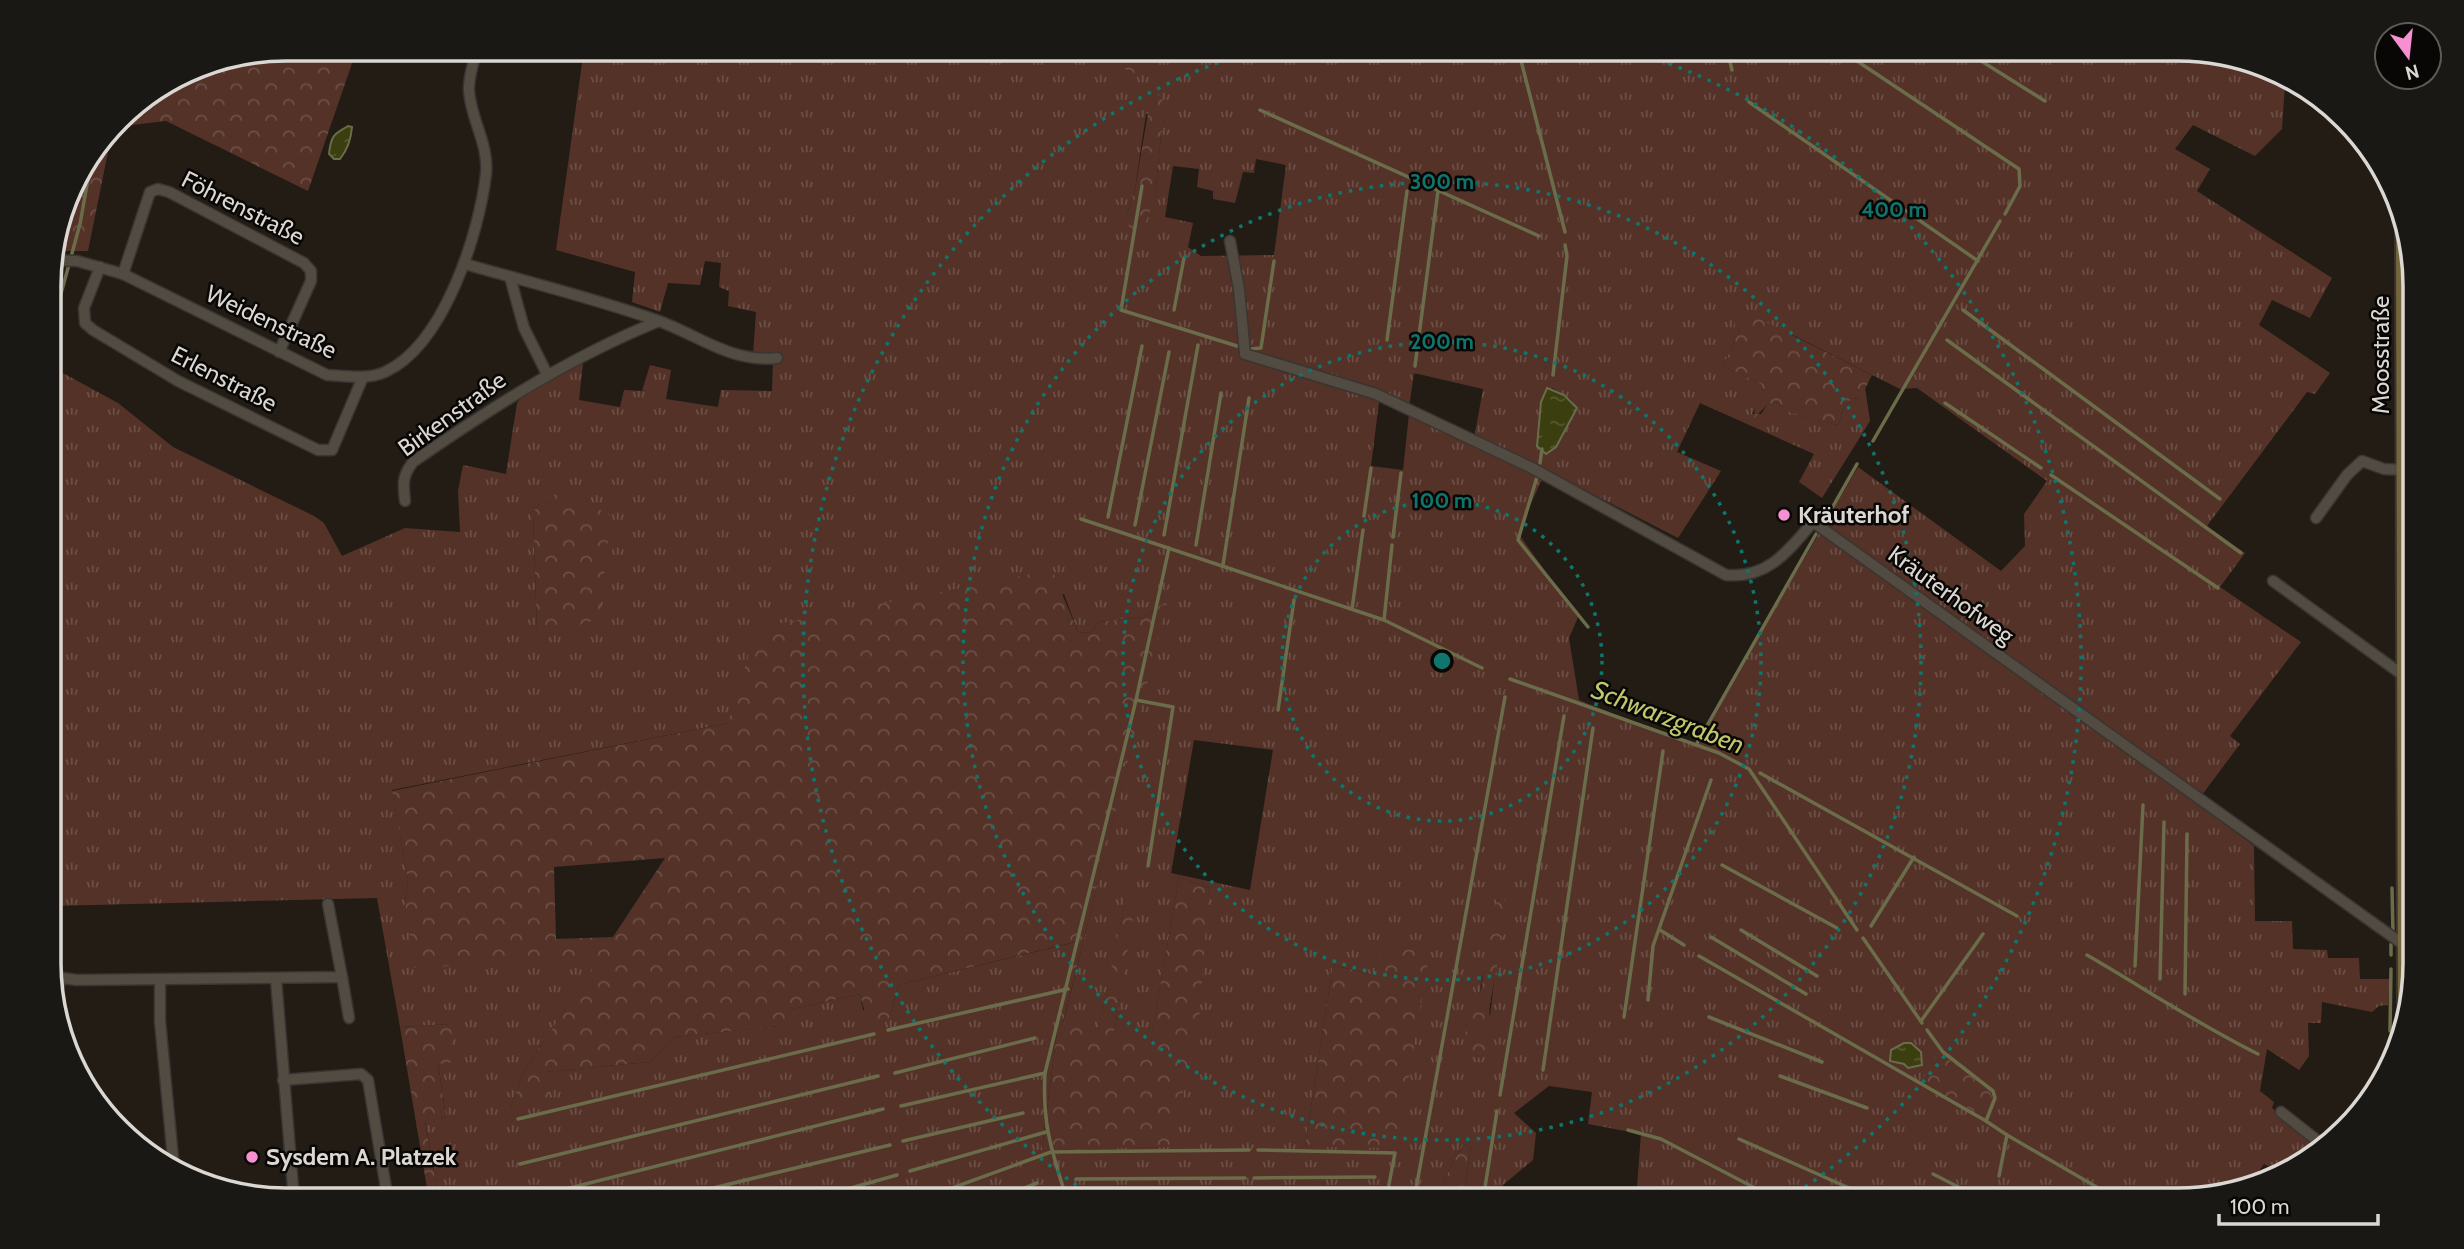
<svg xmlns="http://www.w3.org/2000/svg" width="2464" height="1249" viewBox="0 0 2464 1249" font-family="Cabin,sans-serif">
	<defs>
		<pattern id="grass-tufts" width="24" height="20" patternUnits="userSpaceOnUse" patternTransform="scale(1.75)"><rect width="24" height="20" fill="#543228"/><path d="M3 7l-1-3M5 7V3M7 7l1-3M15 17l-1-3M17 17v-4M19 17l1-3" fill="none" stroke="#6c4f46"/></pattern>
		<pattern id="forest-crowns" width="20" height="18" patternUnits="userSpaceOnUse" patternTransform="scale(1.75)"><rect width="20" height="18" fill="#543228"/><path d="M2 6a3 3 0 1 1 6 0M12 15a3 3 0 1 1 6 0" fill="none" stroke="#6c4f46"/></pattern>
		<pattern id="water-ripples" width="26" height="14" patternUnits="userSpaceOnUse" patternTransform="scale(1.75)"><rect width="26" height="14" fill="#3b3e0f"/><path d="M2 4q2-2 4 0t4 0M15 11q2-2 4 0t4 0" fill="none" stroke="#575931"/></pattern>
	</defs>
	<rect width="100%" height="100%" fill="#221c15"/>
	<g fill="url(#grass-tufts)" fill-rule="evenodd">
		<path d="M584,49h494l13,8 52,10 17,-11 -4,-7h1021l84,19 24,16 -3,45 -27,27 -62,-31 -18,24 35,20 -13,22 135,87 -22,40 -38,-18 -13,25 71,48 -15,21 -8,-2 -100,134 38,27 -25,34 81,55 -71,94 10,8 -44,59 58,43 1,75h37l1,28 34,1 1,8h31l1,21h30l-2,26 -9,1 -7,6 -50,-10 -1,21h-13l1,33 -10,14 -32,-21 -7,42 14,11 -2,6 48,40 -10,12 -19,6 -9,-6 -8,9 -10,-5 -11,15 -60,21h-557l5,-66 -53,-10 4,-32 -43,-6 -35,27 22,20 -3,27 -30,25 -1,15h-39l8,-53 -7,-3 -15,25 -11,31h-999l-14,-80 21,-3 -8,-54 13,-39 -51,3 -23,-129 -326,8v-52h6l2,-66 -8,-2 -1,-420 68,37 55,44 141,69 10,7 18,33 63,-28 55,4 -2,-41 5,-26 43,9 11,-71 7,-9 59,-31 -4,37 41,7 4,-17 18,1 8,-26 21,5 -5,29 52,8 3,-17 51,1 1,-29 -20,-7 3,-43 -28,-6 1,-15 -10,-4 2,-24 -16,-2 -5,24 -32,-2 -8,29 -28,-10 3,-30 -79,-22zM1146,114l20,1 -5,20 -6,62 -29,20 9,-28zM1256,159l30,6 -12,90 -73,1 -13,-9 5,-24 -28,-6 8,-51 26,3 -2,18 16,4v8l22,4 8,-31 11,1zM1735,312l60,24 105,53 17,-1 130,93 -23,33 1,32 -24,25 -143,-104 -164,279 -115,-46 -10,-62 9,-21 -60,-84 28,-63 132,68 43,-67 -44,-19 23,-49 114,51 -15,28 23,16 48,-77 -5,-34 -5,12 -8,-1 -9,11 -5,16 -45,-11 -17,-12 -9,3 -6,9h-9l11,-22 -2,-8 -38,-18 17,-37 -5,-3zM1414,373l69,16 -10,55 -64,-30 -6,56 -32,-4 9,-72 29,14zM1552,388l18,11 7,9 -11,21 -27,-3 2,-24zM543,500l56,118 -62,15 -4,-121zM1064,594l14,38 12,1 9,-11 45,-5 23,-16 -104,423 35,7 29,-138h9l-22,141 37,6 28,-163 30,11 -38,259 -129,2 16,-126 18,-81 -178,43 -8,32 -27,-7 -3,-16 -67,15 -14,17 -105,11 -24,25 -105,10 -35,37 13,-36 77,-116 -195,-55 3,-23 -16,-89 336,-67zM1194,740l79,10 -23,140 -79,-17zM1498,897l8,20 -9,39 -7,60 -12,-15zM1333,965l40,10 -67,172h-1z"/>
		<path d="M50,305l12,6 -12,40z"/>
	</g>
	<g fill="url(#forest-crowns)" fill-rule="evenodd">
		<path d="M287,49h70l-49,142 -142,-70 -51,6 15,-19 66,-41z"/>
		<path d="M1078,49h78l3,14 -25,10z"/>
		<path d="M1161,94l5,21 -5,20 -6,62 -15,42 -10,-8 -4,-14 9,-28 15,-88z"/>
		<path d="M112,132l-24,119h-33l19,-70z"/>
		<path d="M1742,310l130,65 -12,24 -8,-1 -9,11 -5,16 -46,-11 -16,-12 -9,3 -13,13 1,-15 8,-11 -2,-8 -38,-18 17,-37 -5,-3v-14z"/>
		<path d="M561,492l50,23 -12,104 -38,11 -9,7 -15,-3 -4,-122 10,-12z"/>
		<path d="M1052,570l26,62 12,1 9,-11 45,-5 24,-17 -105,423 35,7 29,-138 10,1 -23,141 37,5 28,-162 30,11 -10,132 -28,127 -129,3 16,-127 17,-81 -177,43 -8,32 -8,9c-17,-6 -18,-16 -22,-32l-67,15 -13,17 -106,11 -24,25 -105,10 5,26 -40,11 13,-36 76,-115 -184,10 -10,-66 3,-23 -16,-88 336,-68 29,-95zM665,858l-52,79 -57,2 -2,-72z"/>
		<path d="M1498,897l7,3 1,17 -16,87 -3,48 -4,5 -6,1 -11,-7 -1,-17 17,-48 4,-41z"/>
		<path d="M1381,949l49,1 -33,198 -92,-1 28,-182 40,10z"/>
		<path d="M451,1024l2,38 -15,2 8,53 -21,4 14,79h-10l-29,-173z"/>
		<path d="M1939,1052l51,39 2,7 -8,20 -63,-37z"/>
		<path d="M1464,1144l7,3 -8,53h-25l11,-31z"/>
	</g>
	<g fill="url(#water-ripples)" stroke="#6b6c4a" stroke-width="2">
		<path d="M348,126l4,1c-1,13 -4,22 -12,32h-6l-5,-5c2,-21 7,-20 19,-28z"/>
		<path d="M1547,388l17,7 13,13 -21,39 -10,7 -9,-8 4,-44z"/>
		<path d="M1904,1043h7l10,9 1,13 -14,3 -4,-4 -14,-3 1,-11z"/>
	</g>
	<g fill="none" stroke-linecap="round" stroke-linejoin="round">
		<g stroke="#6b6c4a" stroke-width="3.5">
			<path d="M1518,49l47,183"/>
			<path d="M1727,49l5,21"/>
			<path d="M1839,49l180,120 1,17 -15,28"/>
			<path d="M1962,49l83,52"/>
			<path d="M1977,58l4,-9"/>
			<path d="M1749,102l229,159"/>
			<path d="M1260,110l279,126"/>
			<path d="M1142,186l-21,124 116,36"/>
			<path d="M1174,310l10,-52"/>
			<path d="M1963,310l257,189"/>
			<path d="M50,334l30,-110 12,-67"/>
			<path d="M1387,340l20,-149"/>
			<path d="M1947,340l294,213"/>
			<path d="M1251,349l10,-1 13,-87"/>
			<path d="M1415,366l23,-175"/>
			<path d="M1553,375l14,-119 -2,-11"/>
			<path d="M1945,403l96,65"/>
			<path d="M1873,441l127,-220"/>
			<path d="M1540,463l2,-14"/>
			<path d="M2051,475l167,113"/>
			<path d="M1537,477l-19,63 70,87"/>
			<path d="M1364,516l7,-48"/>
			<path d="M1108,517l34,-171"/>
			<path d="M1081,519l303,101 98,48"/>
			<path d="M1823,524l34,-60"/>
			<path d="M1135,525l34,-173"/>
			<path d="M1164,535l34,-190"/>
			<path d="M1393,537l8,-64"/>
			<path d="M1196,545l25,-152"/>
			<path d="M1223,565l26,-167"/>
			<path d="M1352,609l11,-79"/>
			<path d="M1384,620l8,-75"/>
			<path d="M1510,679l209,74 30,16 108,161"/>
			<path d="M1136,700l37,7 -25,159"/>
			<path d="M1278,710l16,-110"/>
			<path d="M1696,745l120,-211"/>
			<path d="M1760,773l257,143"/>
			<path d="M1722,865l115,63"/>
			<path d="M2392,888l1,45"/>
			<path d="M1871,926l43,-69"/>
			<path d="M1660,930l24,15"/>
			<path d="M1741,930l76,46"/>
			<path d="M1711,937l95,57"/>
			<path d="M1863,938l59,85"/>
			<path d="M2087,955c57,33 112,70 171,99"/>
			<path d="M2391,955v-11"/>
			<path d="M1699,956l287,165"/>
			<path d="M2135,966l8,-161"/>
			<path d="M2160,979l4,-157"/>
			<path d="M2185,994l2,-160"/>
			<path d="M1648,1000l5,-54 58,-166"/>
			<path d="M1624,1017l39,-266"/>
			<path d="M1709,1017l113,45"/>
			<path d="M1921,1021l62,-87"/>
			<path d="M888,1030l180,-41"/>
			<path d="M1927,1030l16,22 50,39 2,7 -9,23 21,14 -8,41"/>
			<path d="M2390,1031l1,-62"/>
			<path d="M2390,1047v20"/>
			<path d="M1543,1070l50,-342"/>
			<path d="M895,1073l140,-35"/>
			<path d="M1780,1076l87,32"/>
			<path d="M1500,1095l64,-379"/>
			<path d="M901,1106l144,-33"/>
			<path d="M518,1119l356,-85"/>
			<path d="M1628,1130l33,9 117,61"/>
			<path d="M2007,1135l112,65"/>
			<path d="M1739,1139l137,61"/>
			<path d="M903,1141l120,-28"/>
			<path d="M1258,1150l137,3 -9,47"/>
			<path d="M520,1164l358,-88"/>
			<path d="M910,1171l136,-39"/>
			<path d="M1933,1174l49,25"/>
			<path d="M1254,1178l121,-1"/>
			<path d="M1076,1179l169,-1"/>
			<path d="M1997,1191l1,9"/>
			<path d="M522,1200l361,-91"/>
			<path d="M664,1200l226,-55"/>
			<path d="M808,1200l89,-25"/>
			<path d="M919,1200l132,-48 198,-2"/>
			<path d="M994,1200l43,-17"/>
			<path d="M1067,1200c-15,-48 -25,-76 -22,-127l91,-373 33,-152"/>
			<path d="M1414,1200l91,-503"/>
			<path d="M1483,1200l14,-89"/>
		</g>
		<defs>
			<g id="street">
				<path d="M1230,241l9,48 6,65 131,40 156,74 194,107c42,4 62,-24 87,-53l591,423"/>
				<path d="M52,260l25,1 46,13 204,101c19,1 40,5 58,-3 59,-27 94,-138 101,-198 3,-30 -15,-54 -17,-83 -1,-14 5,-29 8,-42"/>
				<path d="M465,264c63,18 128,34 191,56 41,14 74,43 121,38"/>
				<path d="M100,267l-16,41 1,15 8,7 85,51 140,69h14l31,-73"/>
				<path d="M123,274l27,-82 8,-3 11,3 135,71 7,8v10l-32,71"/>
				<path d="M510,277l14,51 23,46"/>
				<path d="M405,501c-2,-17 -3,-25 8,-39 78,-54 157,-105 246,-141"/>
				<path d="M2316,518l31,-43 15,-14 22,8 20,1"/>
				<path d="M2273,581l131,95"/>
				<path d="M51,970l11,8 15,2 265,-3 -14,-73"/>
				<path d="M342,977l7,41"/>
				<path d="M276,979l18,221"/>
				<path d="M160,981v40l14,148"/>
				<path d="M57,1009l1,-22 4,-9"/>
				<path d="M283,1080l78,-6 7,6 20,120"/>
				<path d="M2281,1112l42,33"/>
			</g>
			<path id="secondary" d="M2403,231l2,773"/>
		</defs>
		<use href="#street" stroke="#393531" stroke-width="13"/>
		<use href="#secondary" stroke="#393531" stroke-width="18"/>
		<use href="#street" stroke="#514b42" stroke-width="10"/>
		<use href="#secondary" stroke="#74663a" stroke-width="14"/>
	</g>
	<g fill="none" stroke="#0f766e" stroke-width="3.5" stroke-dasharray="3.5 7">
		<circle cx="1442" cy="661" r="160"/>
		<circle cx="1442" cy="661" r="319"/>
		<circle cx="1442" cy="661" r="479"/>
		<path d="M1094 1197A639 639 0 0 1 1255 50M1629 50A639 639 0 0 1 1790 1197"/>
	</g>
	<g fill="#f690d1" stroke="#090705" stroke-width="2.5">
		<circle cx="1784" cy="515" r="7"/>
		<circle cx="252" cy="1157" r="7"/>
	</g>
	<g text-anchor="middle" stroke-width="5" stroke-linejoin="round" paint-order="stroke">
		<g font-size="24" fill="#dbd7d2" stroke="#090705">
			<text transform="translate(243 208) rotate(27)" y="8">Föhrenstraße</text>
			<text transform="translate(271 322) rotate(25)" y="8">Weidenstraße</text>
			<text transform="translate(2381 355) rotate(-90)" y="8">Moosstraße</text>
			<text transform="translate(224 379) rotate(27)" y="8">Erlenstraße</text>
			<text transform="translate(452 414) rotate(-36)" y="8">Birkenstraße</text>
			<text transform="translate(1951 595) rotate(36)" y="8">Kräuterhofweg</text>
		</g>
		<g font-size="24" font-weight="bold" fill="#dbd7d2" stroke="#090705" text-anchor="start">
			<text x="1798" y="523">Kräuterhof</text>
			<text x="266" y="1165">Sysdem A. Platzek</text>
		</g>
		<g font-size="26" font-style="italic" fill="#c0c66d" stroke="#090705">
			<text transform="translate(1668 717) rotate(21)" y="9">Schwarzgraben</text>
		</g>
	</g>
	<path d="M0 0H2464V1249H0ZM286 61H2178A225 225 0 0 1 2403 286V963A225 225 0 0 1 2178 1188H286A225 225 0 0 1 61 963V286A225 225 0 0 1 286 61Z" fill="#1a1815" fill-rule="evenodd"/>
	<path fill="none" stroke="#dbd7d2" stroke-width="3.5" d="M286 61H2178A225 225 0 0 1 2403 286V963A225 225 0 0 1 2178 1188H286A225 225 0 0 1 61 963V286A225 225 0 0 1 286 61Z"/>
	<circle cx="1442" cy="661" r="10" fill="#0f766e" stroke="#090705" stroke-width="3.5"/>
	<g font-size="21" text-anchor="middle" font-weight="bold" fill="#0f766e" stroke="#090705" stroke-width="5" stroke-linejoin="round" paint-order="stroke">
		<text x="1442" y="189">300 m</text>
		<text x="1894" y="217">400 m</text>
		<text x="1442" y="349">200 m</text>
		<text x="1442" y="508">100 m</text>
	</g>
	<g transform="translate(2408 56) rotate(165)"><circle r="33" fill="#090705" stroke="#5d5a57" stroke-width="2"/>
	<path d="M0-5L12 26L0 18L-12 26Z" fill="#f690d1"/>
	<text y="-10" font-size="19" font-weight="bold" text-anchor="middle" fill="#dbd7d2">N</text>
	</g>
	<path d="M2219 1214v10h159v-10" fill="none" stroke="#dbd7d2" stroke-width="3.5"/>
	<text x="2230" y="1214" font-size="21" fill="#dbd7d2" stroke="#090705" stroke-width="5" paint-order="stroke">100 m</text>
</svg>
